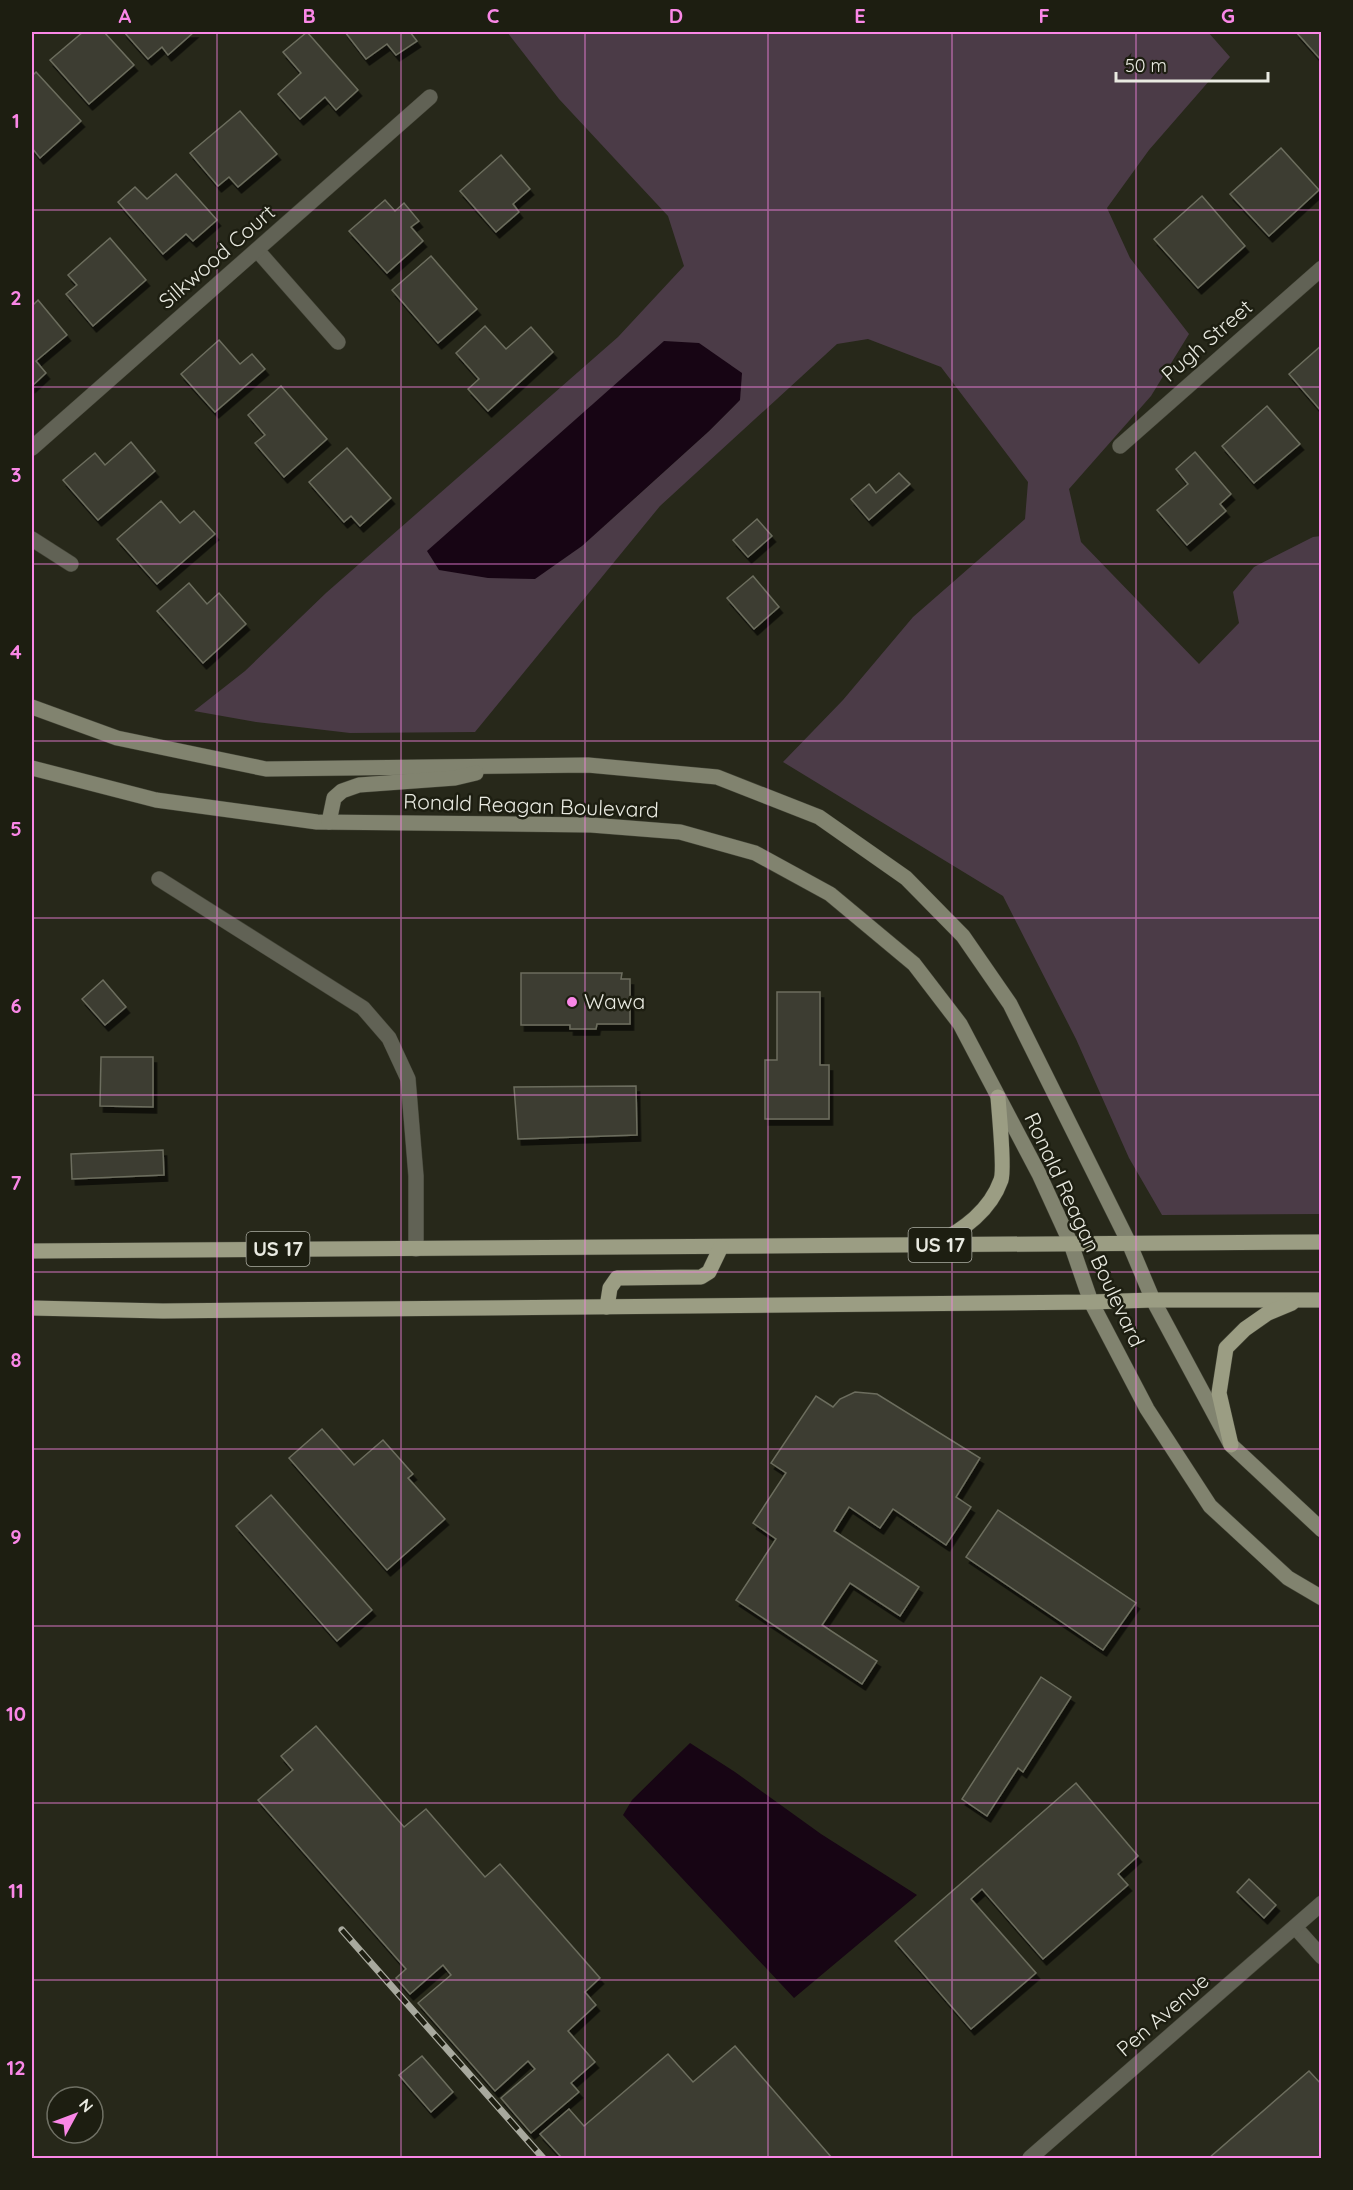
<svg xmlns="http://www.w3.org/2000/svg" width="1353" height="2190" viewBox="0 0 1353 2190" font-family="Quicksand,sans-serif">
	<defs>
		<filter id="shadow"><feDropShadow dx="3.5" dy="6" stdDeviation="0" flood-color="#0009"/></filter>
	</defs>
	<rect width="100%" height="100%" fill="#27281a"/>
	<path fill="#4b3b47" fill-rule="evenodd" d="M507,32h701l22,25 -81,93 -42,58 23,50 59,76 -38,62 -82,93 12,53 118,122 40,-41 -6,-31 21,-25 59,-30 8,-1v678l-159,1 -33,-57 -53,-119 -73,-143 -220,-134 60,-62 70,-83 112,-98 3,-37 -87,-115 -73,-28 -31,5 -177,162 -185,226 -125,1 -94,-11 -62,-11 51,-40 81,-78 292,-256 66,-71 -16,-50 -109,-117zM740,400l-31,31 -127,115z"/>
	<g fill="#170514">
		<path d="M664,341l35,2 43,30 -2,27 -31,31 -127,115 -47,33 -47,-1 -49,-8 -12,-19z"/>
		<path d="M690,1743l45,29 86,62 96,61 -123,103 -171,-183 9,-15z"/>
	</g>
	<g fill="#3d3e30" stroke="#6c6d5e" stroke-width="1.5" filter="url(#shadow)">
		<path d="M83,32h21l30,33 -45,39 -39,-44z"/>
		<path d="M124,32h70l-26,23 -6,-8 -14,12z"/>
		<path d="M307,32l51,58 -22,20 -11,-13 -25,22 -22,-25 23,-21 -18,-21z"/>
		<path d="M345,32h65l7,9 -21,14 -9,-11 -21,15z"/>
		<path d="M1296,32h26v29z"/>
		<path d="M36,72l45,49 -41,37 -8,-10v-72z"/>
		<path d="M240,111l37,43 -39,33 -9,-10 -11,9 -28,-33z"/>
		<path d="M1281,148l38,42 -50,46 -39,-42z"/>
		<path d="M501,155l29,34 -17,15 6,8 -23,20 -36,-41z"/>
		<path d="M176,174l41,46 -24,21 -7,-7 -23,20 -45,-52 17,-15 12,12z"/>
		<path d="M1202,196l43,50 -47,42 -44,-49z"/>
		<path d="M385,200l10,11 9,-8 15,18 -8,6 12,14 -36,32 -38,-42z"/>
		<path d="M110,238l36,42 -53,46 -27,-32 11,-9 -9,-10z"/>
		<path d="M431,256l46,53 -39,34 -46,-53z"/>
		<path d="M38,300l29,35 -31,26 10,12 -14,13v-80z"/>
		<path d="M485,326l21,23 25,-22 22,25 -65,59 -20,-22 11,-10 -23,-26z"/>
		<path d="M219,340l21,24 12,-10 13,15 -50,43 -34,-38z"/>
		<path d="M1322,345v67l-33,-38z"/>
		<path d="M281,386l46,53 -43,38 -29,-34 10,-8 -17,-20z"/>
		<path d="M1267,406l33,38 -46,39 -32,-37z"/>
		<path d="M131,442l24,29 -57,49 -35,-40 32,-27 10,12z"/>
		<path d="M347,448l44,50 -31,28 -9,-10 -7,6 -35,-40z"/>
		<path d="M1195,452l36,42 -11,10 6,7 -39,34 -30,-35 31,-26 -12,-15z"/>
		<path d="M899,473l11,11 -41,36 -18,-21 18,-15 7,9z"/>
		<path d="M161,501l19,22 14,-12 21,23 -58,50 -40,-45z"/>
		<path d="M757,519l15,17 -24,21 -15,-17z"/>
		<path d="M753,576l26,31 -25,22 -27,-31z"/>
		<path d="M189,583l18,21 12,-11 27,31 -43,39 -46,-52z"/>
		<path d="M521,973h101l-1,6h9v45h-33l-1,5h-26v-4h-49z"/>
		<path d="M103,980l23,27 -21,18 -23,-26z"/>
		<path d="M777,992h43v73h9v54h-64v-59h12z"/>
		<path d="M101,1057h52v50l-53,-1z"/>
		<path d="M636,1086l1,49 -119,4 -4,-52z"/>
		<path d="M163,1150l1,25 -92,4 -1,-25z"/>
		<path d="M855,1392l22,2 103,64 -24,39 15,10 -25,38 -53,-36 -13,19 -31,-21 -15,24 85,56 -19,29 -50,-33 -28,42 55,36 -15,23 -126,-84 40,-61 -23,-16 33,-50 -15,-10 45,-67 17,11 7,-8z"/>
		<path d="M322,1429l32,36 29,-25 30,34 -5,4 37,41 -58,51 -98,-112z"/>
		<path d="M271,1495l101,115 -35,31 -101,-115z"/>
		<path d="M998,1510l138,93 -33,47 -137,-93z"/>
		<path d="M1041,1677l30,20 -48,75 -5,-4 -31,48 -25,-17z"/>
		<path d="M316,1726l88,101 22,-18 59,68 15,-13 100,114 -15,14 11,13 -28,26 27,31 -24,21 8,9 -48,41 -30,-35 34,-29 -7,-8 -33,30 -77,-88 33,-28 -8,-10 -33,29 -14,-16 10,-9 -148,-169 35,-30 -12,-14z"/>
		<path d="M1076,1783l62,73 -20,18 10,11 -85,74 -61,-70 -11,10 65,74 -65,56 -76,-88z"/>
		<path d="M1249,1879l27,26 -12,13 -27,-26z"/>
		<path d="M735,2046l97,112h-270l-22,-24 29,-25 15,17 84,-72 25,28z"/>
		<path d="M422,2056l31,36 -22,20 -32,-37z"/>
		<path d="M1309,2071l13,14v73h-113z"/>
	</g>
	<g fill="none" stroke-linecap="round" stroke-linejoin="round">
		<defs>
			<g id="minor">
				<path d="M257,250l81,92"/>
				<path d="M1120,446l202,-178"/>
				<path d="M32,448l398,-351"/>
				<path d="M32,539l39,25"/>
				<path d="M159,879l204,129 26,30 19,41 8,97v73"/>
				<path d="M1295,1927l27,30"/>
				<path d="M1030,2158l292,-255"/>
			</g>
			<g id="secondary">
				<path d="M32,707l85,31 149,31 322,-4 129,12 102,40 87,61 57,58 47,68 119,239 24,57 78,145 91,85"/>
				<path d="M32,768l124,32 161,22 274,3 89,7 75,21 75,41 84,70 46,60 79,150 32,70 20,58 56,107 63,97 78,72 34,20"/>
				<path d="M329,822l5,-24 8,-7 17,-6 96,-7 21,-5"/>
			</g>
			<g id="primary">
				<path d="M936,1244c28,-15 54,-33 65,-64 4,-11 -2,-68 -3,-83"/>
				<path d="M32,1251l1290,-9"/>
				<path d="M607,1307l3,-19 7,-10 84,-1 8,-5 12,-25"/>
				<path d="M32,1308l131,3 928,-9 62,-2h169"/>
				<path d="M1231,1445l-12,-52 7,-45 19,-19 23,-16 24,-10"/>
			</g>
		</defs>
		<use href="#minor" stroke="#424336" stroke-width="16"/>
		<use href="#secondary" stroke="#424336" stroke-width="16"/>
		<use href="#primary" stroke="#424336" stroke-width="16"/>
		<use href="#minor" stroke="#616255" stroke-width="15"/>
		<use href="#secondary" stroke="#81836f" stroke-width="15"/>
		<use href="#primary" stroke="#9b9d83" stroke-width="15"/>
		<defs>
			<path id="rail" d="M342,1930l201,228"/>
		</defs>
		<use href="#rail" stroke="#a8a99e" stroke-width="7"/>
		<use href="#rail" stroke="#1d1e11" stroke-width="4.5" stroke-dasharray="14" stroke-linecap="butt"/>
	</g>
	<path fill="none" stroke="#fa87e7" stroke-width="1.5" stroke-opacity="0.55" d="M217,32v2126M401,32v2126M585,32v2126M768,32v2126M952,32v2126M1136,32v2126M32,210h1290M32,387h1290M32,564h1290M32,741h1290M32,918h1290M32,1095h1290M32,1272h1290M32,1449h1290M32,1626h1290M32,1803h1290M32,1980h1290"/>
	<circle fill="#fa87e7" stroke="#1d1e11" stroke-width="2" cx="572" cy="1002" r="6"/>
	<g text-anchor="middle" stroke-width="5" stroke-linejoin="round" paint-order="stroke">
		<g fill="#1d1e11" stroke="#acada3" stroke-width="1.5">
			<rect x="908.5" y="1228" width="63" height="34" rx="4.5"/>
			<rect x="246.5" y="1232" width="63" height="34" rx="4.5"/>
		</g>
		<g font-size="20" font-weight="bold" fill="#e9eae1">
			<text x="940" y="1252">US 17</text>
			<text x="278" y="1256">US 17</text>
		</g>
		<g font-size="21" fill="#e9eae1" stroke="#1d1e11">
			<text transform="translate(217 257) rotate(-41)" y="7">Silkwood Court</text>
			<text transform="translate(1207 341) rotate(-41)" y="7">Pugh Street</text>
			<text transform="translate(531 806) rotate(2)" y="7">Ronald Reagan Boulevard</text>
			<text transform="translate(1084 1230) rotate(65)" y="7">Ronald Reagan Boulevard</text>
			<text transform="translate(1163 2015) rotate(-41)" y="7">Pen Avenue</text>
		</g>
		<g font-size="21" fill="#e9eae1" stroke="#1d1e11" text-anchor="start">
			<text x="584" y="1009">Wawa</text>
		</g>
	</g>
	<rect width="1353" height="2190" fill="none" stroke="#1d1e11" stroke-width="66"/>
	<g transform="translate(75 2115) rotate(49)"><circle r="28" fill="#1d1e11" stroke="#6f7064" stroke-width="1.5"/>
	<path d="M0-4.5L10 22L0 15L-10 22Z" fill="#fa87e7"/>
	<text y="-9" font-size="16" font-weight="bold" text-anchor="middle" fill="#e9eae1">N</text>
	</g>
	<path d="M1116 72v9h152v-9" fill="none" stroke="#e9eae1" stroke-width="3"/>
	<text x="1125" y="72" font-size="18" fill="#e9eae1" stroke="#1d1e11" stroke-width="4.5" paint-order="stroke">50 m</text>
	<rect x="33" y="33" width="1287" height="2124" fill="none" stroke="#fa87e7" stroke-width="2"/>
	<g font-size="20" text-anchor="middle" font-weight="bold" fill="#fa87e7">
		<text x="125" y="23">A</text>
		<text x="309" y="23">B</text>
		<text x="493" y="23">C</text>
		<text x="676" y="23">D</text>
		<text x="860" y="23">E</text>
		<text x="1044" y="23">F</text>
		<text x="1228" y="23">G</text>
		<text x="16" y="128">1</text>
		<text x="16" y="305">2</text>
		<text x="16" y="482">3</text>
		<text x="16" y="659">4</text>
		<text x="16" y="836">5</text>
		<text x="16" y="1013">6</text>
		<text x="16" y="1190">7</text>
		<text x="16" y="1367">8</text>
		<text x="16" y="1544">9</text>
		<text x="16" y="1721">10</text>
		<text x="16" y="1898">11</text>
		<text x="16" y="2075">12</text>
	</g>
</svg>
